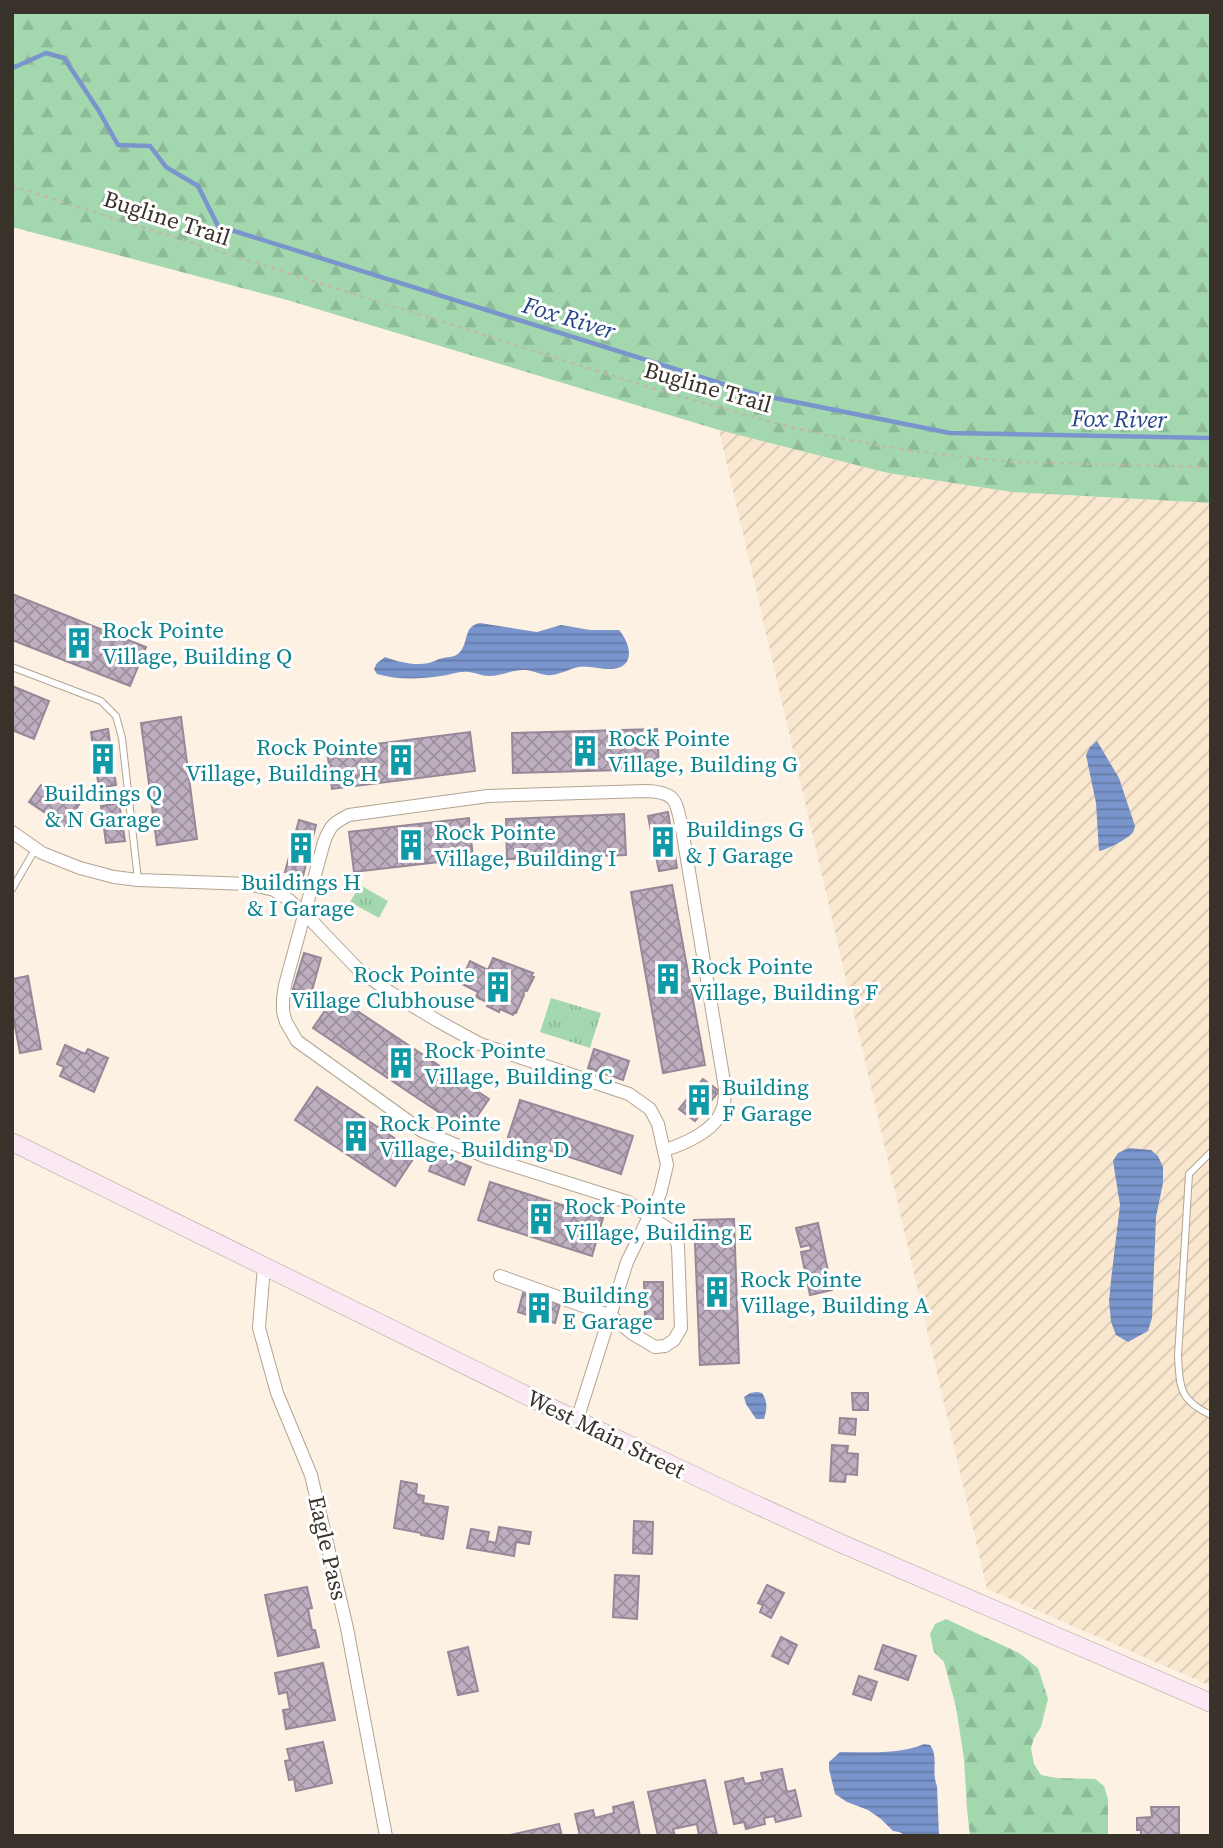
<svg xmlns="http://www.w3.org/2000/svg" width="1223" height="1848" viewBox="0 0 1223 1848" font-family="'Source Serif 4',serif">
	<defs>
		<pattern id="industrial-furrows" width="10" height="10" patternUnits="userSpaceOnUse" patternTransform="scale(1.75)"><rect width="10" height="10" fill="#fae7cf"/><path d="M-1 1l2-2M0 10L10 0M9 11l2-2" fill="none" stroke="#d7c7b2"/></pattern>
		<pattern id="forest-firs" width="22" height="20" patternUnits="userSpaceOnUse" patternTransform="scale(1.75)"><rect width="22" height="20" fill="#a3d8af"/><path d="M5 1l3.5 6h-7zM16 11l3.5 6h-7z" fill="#8dba97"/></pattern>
		<pattern id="park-tufts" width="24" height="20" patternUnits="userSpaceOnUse" patternTransform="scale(1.75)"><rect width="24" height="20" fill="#a3d8af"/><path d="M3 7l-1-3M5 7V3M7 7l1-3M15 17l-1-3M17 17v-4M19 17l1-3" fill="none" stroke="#8dba97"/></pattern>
		<pattern id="water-rules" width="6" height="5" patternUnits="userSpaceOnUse" patternTransform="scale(1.75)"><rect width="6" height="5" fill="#7a95cc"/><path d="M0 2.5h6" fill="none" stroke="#657aa6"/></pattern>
		<pattern id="building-cross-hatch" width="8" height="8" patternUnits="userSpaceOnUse" patternTransform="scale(1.75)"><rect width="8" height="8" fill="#beafc0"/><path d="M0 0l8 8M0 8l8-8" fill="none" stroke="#9b8f9c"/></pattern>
	</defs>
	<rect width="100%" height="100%" fill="#fdf1e3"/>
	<path fill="url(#industrial-furrows)" d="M719,430l169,43 124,19 199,11v1183l-224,-97z"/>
	<g fill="url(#forest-firs)">
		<path d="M19,12h1192v491l-199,-11 -124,-19 -169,-43 -432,-130 -275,-73v-213z"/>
		<path d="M946,1619l73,34 19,15 10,31 -7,28 -7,11 -3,10 3,16 7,11 16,3 38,1 9,7 4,13v37h-138l-3,-27 -3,-50 -8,-52 -12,-45 -10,-10 -4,-18 5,-10z"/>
	</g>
	<g fill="url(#park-tufts)">
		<path d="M360,885l28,16 -9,17 -29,-16z"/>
		<path d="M551,998l50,15 -11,35 -50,-16z"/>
	</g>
	<g fill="url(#water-rules)">
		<path d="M480,623l57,9 24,-7 29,5h29c7,8 15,25 6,34 -12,11 -33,0 -47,3 -9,2 -17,7 -26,8 -9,1 -17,-4 -26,-5 -13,-1 -25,6 -37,6 -8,0 -14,-4 -21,-4 -9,-1 -18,3 -27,4 -21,3 -43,4 -64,-2l-3,-5 3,-6 8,-6c14,5 29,9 44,6 4,-1 7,-3 10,-4 8,-3 14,0 21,-7 9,-10 3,-26 20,-29z"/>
		<path d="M1097,741l22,37 16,48c-1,2 -1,5 -2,6 -3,6 -27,18 -34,19l-3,-48 -10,-48 4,-8z"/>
		<path d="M1129,1148l22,2 7,6 5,11v16l-7,34 -4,101 -4,13 -20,11 -12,-7 -5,-13 -2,-21 2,-21 9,-75 -7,-44 5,-8z"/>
		<path d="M757,1392l5,1c6,9 5,16 2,26h-8l-10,-15 -2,-7 6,-4z"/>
		<path d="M924,1744l6,1c9,12 1,27 7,41l2,50h-32l-8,-4 -6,-1 -12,-12 -13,-9 -21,-8 -12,-8 -6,-25v-7l11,-10c28,0 58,3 84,-8z"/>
	</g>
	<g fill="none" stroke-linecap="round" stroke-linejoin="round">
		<path stroke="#7a95cc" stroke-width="4.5" d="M12,66l3,1 31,-14 18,5 35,53 19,34 32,1 16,21 32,19 20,40 537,168 195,39 261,5"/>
	</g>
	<g fill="url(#building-cross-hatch)" stroke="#968898" stroke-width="2">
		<path d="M12,594l134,53 -16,39 -118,-46z"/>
		<path d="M12,686l37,15 -15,38 -22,-9z"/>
		<path d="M181,717l16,122 -40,6 -16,-122z"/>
		<path d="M108,729l8,56 -17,3 -8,-56z"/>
		<path d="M657,729l2,40 -146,4 -1,-40z"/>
		<path d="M470,732l5,39 -143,18 -5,-39z"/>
		<path d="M41,785l8,5 3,-5 28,18 -15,23 -36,-24z"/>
		<path d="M119,803l6,38 -19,2 -5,-37z"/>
		<path d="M668,812l9,56 -18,3 -11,-55z"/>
		<path d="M624,814l2,41 -119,4 -1,-40z"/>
		<path d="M469,818l4,40 -119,14 -5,-40z"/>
		<path d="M299,820l17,5 -13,51 -18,-4z"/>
		<path d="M672,885l33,180 -42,8 -32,-181z"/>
		<path d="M304,953l17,5 -10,36 -18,-5z"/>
		<path d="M493,958l40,15 -2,3 3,1 -7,14 -2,-1 -2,4 1,1 -8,18h-2l-1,2 -13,-6 -1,3 -12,-6 2,-3 -13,-6 2,-5 -18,-9 10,-22 18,9z"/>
		<path d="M28,976l13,73 -21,4 -8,-43v-31z"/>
		<path d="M335,996l154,103 -22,32 -154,-103z"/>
		<path d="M65,1045l20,9 3,-5 20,9 -14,34 -34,-16 4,-9 -7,-3z"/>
		<path d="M594,1049l35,12 -6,19 -35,-12z"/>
		<path d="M703,1079l16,12 -24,30 -16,-12z"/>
		<path d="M317,1087l100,66 -22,33 -100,-66z"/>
		<path d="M520,1100l113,36 -12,38 -113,-37z"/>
		<path d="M436,1153l35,14 -7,18 -35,-14z"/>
		<path d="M490,1182l113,36 -11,38 -114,-36z"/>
		<path d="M734,1219l5,144 -39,2 -6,-145z"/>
		<path d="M818,1223l14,67 -22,5 -9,-43 10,-2 -1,-5 -9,2 -5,-19z"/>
		<path d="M644,1282h19v37h-18z"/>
		<path d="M523,1293l37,11 -5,19 -37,-11z"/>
		<path d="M852,1393h16v17h-15z"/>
		<path d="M840,1418l16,1 -1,16 -16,-2z"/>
		<path d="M832,1445l16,1 -1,7 11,1 -1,21 -11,-1 -1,8 -15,-1z"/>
		<path d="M401,1481l16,3 -1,10 8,2 -1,7 25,4 -5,32 -22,-4v-2l-27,-5z"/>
		<path d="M634,1521l19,1 -1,32 -19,-1z"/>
		<path d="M499,1527l32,5 -2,12 -13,-2 -2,14 -47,-8 4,-19 18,3 -2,9 9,2z"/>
		<path d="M615,1575l24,1 -2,43 -24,-2z"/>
		<path d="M767,1585l17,8 -13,25 -11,-6 3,-7 -5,-2z"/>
		<path d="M307,1587l5,21 -4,1 4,21h3l4,17 -41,9 -13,-61z"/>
		<path d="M781,1637l16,8 -9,19 -16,-8z"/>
		<path d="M883,1645l33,11 -8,24 -33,-11z"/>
		<path d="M468,1647l10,44 -20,4 -10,-43z"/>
		<path d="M323,1663l12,57 -49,9 -3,-19 7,-1 -3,-17 -8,2 -4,-21z"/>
		<path d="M859,1676l18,6 -6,18 -18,-6z"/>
		<path d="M323,1742l9,41 -36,8 -2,-12 -5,1 -4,-19 5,-1 -3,-11z"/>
		<path d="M782,1769l5,23 8,-2 6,26 -25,6 -2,-6 -10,2 1,6 -19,5 -2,-7 -10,2 -9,-42 18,-4 2,6 18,-4 -2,-7z"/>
		<path d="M705,1780l12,55 -18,1 -2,-12 -24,5 2,7h-17l-10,-44z"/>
		<path d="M633,1802l7,34h-60l-5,-22 18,-4 2,8 19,-5 -1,-6z"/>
		<path d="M1151,1807h28v26h-5v3h-38l5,-1v-5h-4v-12l15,-1z"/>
		<path d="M559,1824l3,12h-56z"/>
	</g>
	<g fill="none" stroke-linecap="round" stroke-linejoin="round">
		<defs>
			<g id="service">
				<path d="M12,667l89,34 15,15 6,22 16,142"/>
				<path d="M12,889l24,-41"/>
				<path d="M1211,1152l-22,22 -11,182c2,32 1,44 33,59"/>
			</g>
			<g id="minor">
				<path d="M12,832l30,21 38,15 34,9 24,3 111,4 25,6 15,10 16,14 53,55 33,24 47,28 42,23 149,50 21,15 8,15 9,41 -7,29 -33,68 -50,158"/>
				<path d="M264,1266l-5,62 18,65 34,82 36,153 39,208"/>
				<path d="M500,1276l111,40 22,18 22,13 10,-1 9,-6 7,-12 -3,-82 -5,-14 -45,-30 -142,-45 -64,-26 -125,-90 -11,-19 -3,-10v-13l2,-14 39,-143c6,-16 9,-19 25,-27l139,-19 158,-5c31,1 30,10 36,38l43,259c0,8 0,16 -3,22 -7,21 -38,34 -57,40"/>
			</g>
			<path id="secondary" d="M12,1142l544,268 177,84 107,49 371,160"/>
		</defs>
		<use href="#service" stroke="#b2a493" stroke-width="8"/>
		<use href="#minor" stroke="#b2a493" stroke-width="14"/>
		<use href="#secondary" stroke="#b2a493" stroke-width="19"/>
		<path stroke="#c1b7ab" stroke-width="2.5" stroke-dasharray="3.5 5" stroke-linecap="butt" d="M12,186l649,205 125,35 62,14 71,12 93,10 199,5"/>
		<use href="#service" stroke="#fff" stroke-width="6"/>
		<use href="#minor" stroke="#fff" stroke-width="12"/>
		<use href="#secondary" stroke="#fae8f5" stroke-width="18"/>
	</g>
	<defs>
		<symbol id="building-bare" viewBox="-9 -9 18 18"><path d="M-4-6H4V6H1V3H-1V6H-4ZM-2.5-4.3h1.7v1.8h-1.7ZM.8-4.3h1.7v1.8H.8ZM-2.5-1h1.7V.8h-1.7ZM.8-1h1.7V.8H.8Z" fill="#0f9aa8" stroke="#fff" stroke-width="2.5" paint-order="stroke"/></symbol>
	</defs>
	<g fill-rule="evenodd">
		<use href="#building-bare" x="57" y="621" width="44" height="44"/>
		<use href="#building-bare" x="563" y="729" width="44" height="44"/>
		<use href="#building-bare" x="81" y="737" width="44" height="44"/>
		<use href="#building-bare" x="379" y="738" width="44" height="44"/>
		<use href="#building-bare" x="641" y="820" width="44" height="44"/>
		<use href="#building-bare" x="389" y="823" width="44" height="44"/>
		<use href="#building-bare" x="279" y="826" width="44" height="44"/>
		<use href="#building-bare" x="646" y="957" width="44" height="44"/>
		<use href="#building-bare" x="476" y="965" width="44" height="44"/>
		<use href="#building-bare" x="379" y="1041" width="44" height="44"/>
		<use href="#building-bare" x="677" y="1078" width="44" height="44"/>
		<use href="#building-bare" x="334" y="1114" width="44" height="44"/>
		<use href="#building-bare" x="519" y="1197" width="44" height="44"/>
		<use href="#building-bare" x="695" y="1270" width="44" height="44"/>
		<use href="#building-bare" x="517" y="1286" width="44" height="44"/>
	</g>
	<g text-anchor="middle" stroke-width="6" stroke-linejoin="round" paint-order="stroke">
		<g font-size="23" fill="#38322b" stroke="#fff">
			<text transform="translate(167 218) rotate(18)" y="8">Bugline Trail</text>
			<text transform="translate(708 387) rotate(16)" y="8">Bugline Trail</text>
			<text transform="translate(606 1434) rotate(26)" y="8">West Main Street</text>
			<text transform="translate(328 1548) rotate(77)" y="8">Eagle Pass</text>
		</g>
		<g font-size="23" fill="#0d838f" stroke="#fff" text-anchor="start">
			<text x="102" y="638">Rock Pointe<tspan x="102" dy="26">Village, Building Q</tspan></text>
			<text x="608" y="746">Rock Pointe<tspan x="608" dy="26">Village, Building G</tspan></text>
			<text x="378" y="755" text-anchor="end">Rock Pointe<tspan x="378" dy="26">Village, Building H</tspan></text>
			<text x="103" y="801" text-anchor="middle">Buildings Q<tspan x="103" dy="26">&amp; N Garage</tspan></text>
			<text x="686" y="837">Buildings G<tspan x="686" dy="26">&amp; J Garage</tspan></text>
			<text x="434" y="840">Rock Pointe<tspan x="434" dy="26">Village, Building I</tspan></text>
			<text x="301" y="890" text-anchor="middle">Buildings H<tspan x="301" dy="26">&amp; I Garage</tspan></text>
			<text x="691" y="974">Rock Pointe<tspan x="691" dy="26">Village, Building F</tspan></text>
			<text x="475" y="982" text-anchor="end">Rock Pointe<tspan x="475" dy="26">Village Clubhouse</tspan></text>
			<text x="424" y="1058">Rock Pointe<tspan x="424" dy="26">Village, Building C</tspan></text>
			<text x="722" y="1095">Building<tspan x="722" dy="26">F Garage</tspan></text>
			<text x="379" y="1131">Rock Pointe<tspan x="379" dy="26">Village, Building D</tspan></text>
			<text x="564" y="1214">Rock Pointe<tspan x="564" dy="26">Village, Building E</tspan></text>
			<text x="740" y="1287">Rock Pointe<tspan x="740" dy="26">Village, Building A</tspan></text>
			<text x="562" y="1303">Building<tspan x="562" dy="26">E Garage</tspan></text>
		</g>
		<g font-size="24" font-style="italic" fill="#264487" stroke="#fff">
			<text transform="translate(569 318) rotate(17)" y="8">Fox River</text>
			<text transform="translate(1119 419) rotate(1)" y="8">Fox River</text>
		</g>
	</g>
	<rect width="1223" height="1848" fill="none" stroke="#38322b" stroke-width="28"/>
</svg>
